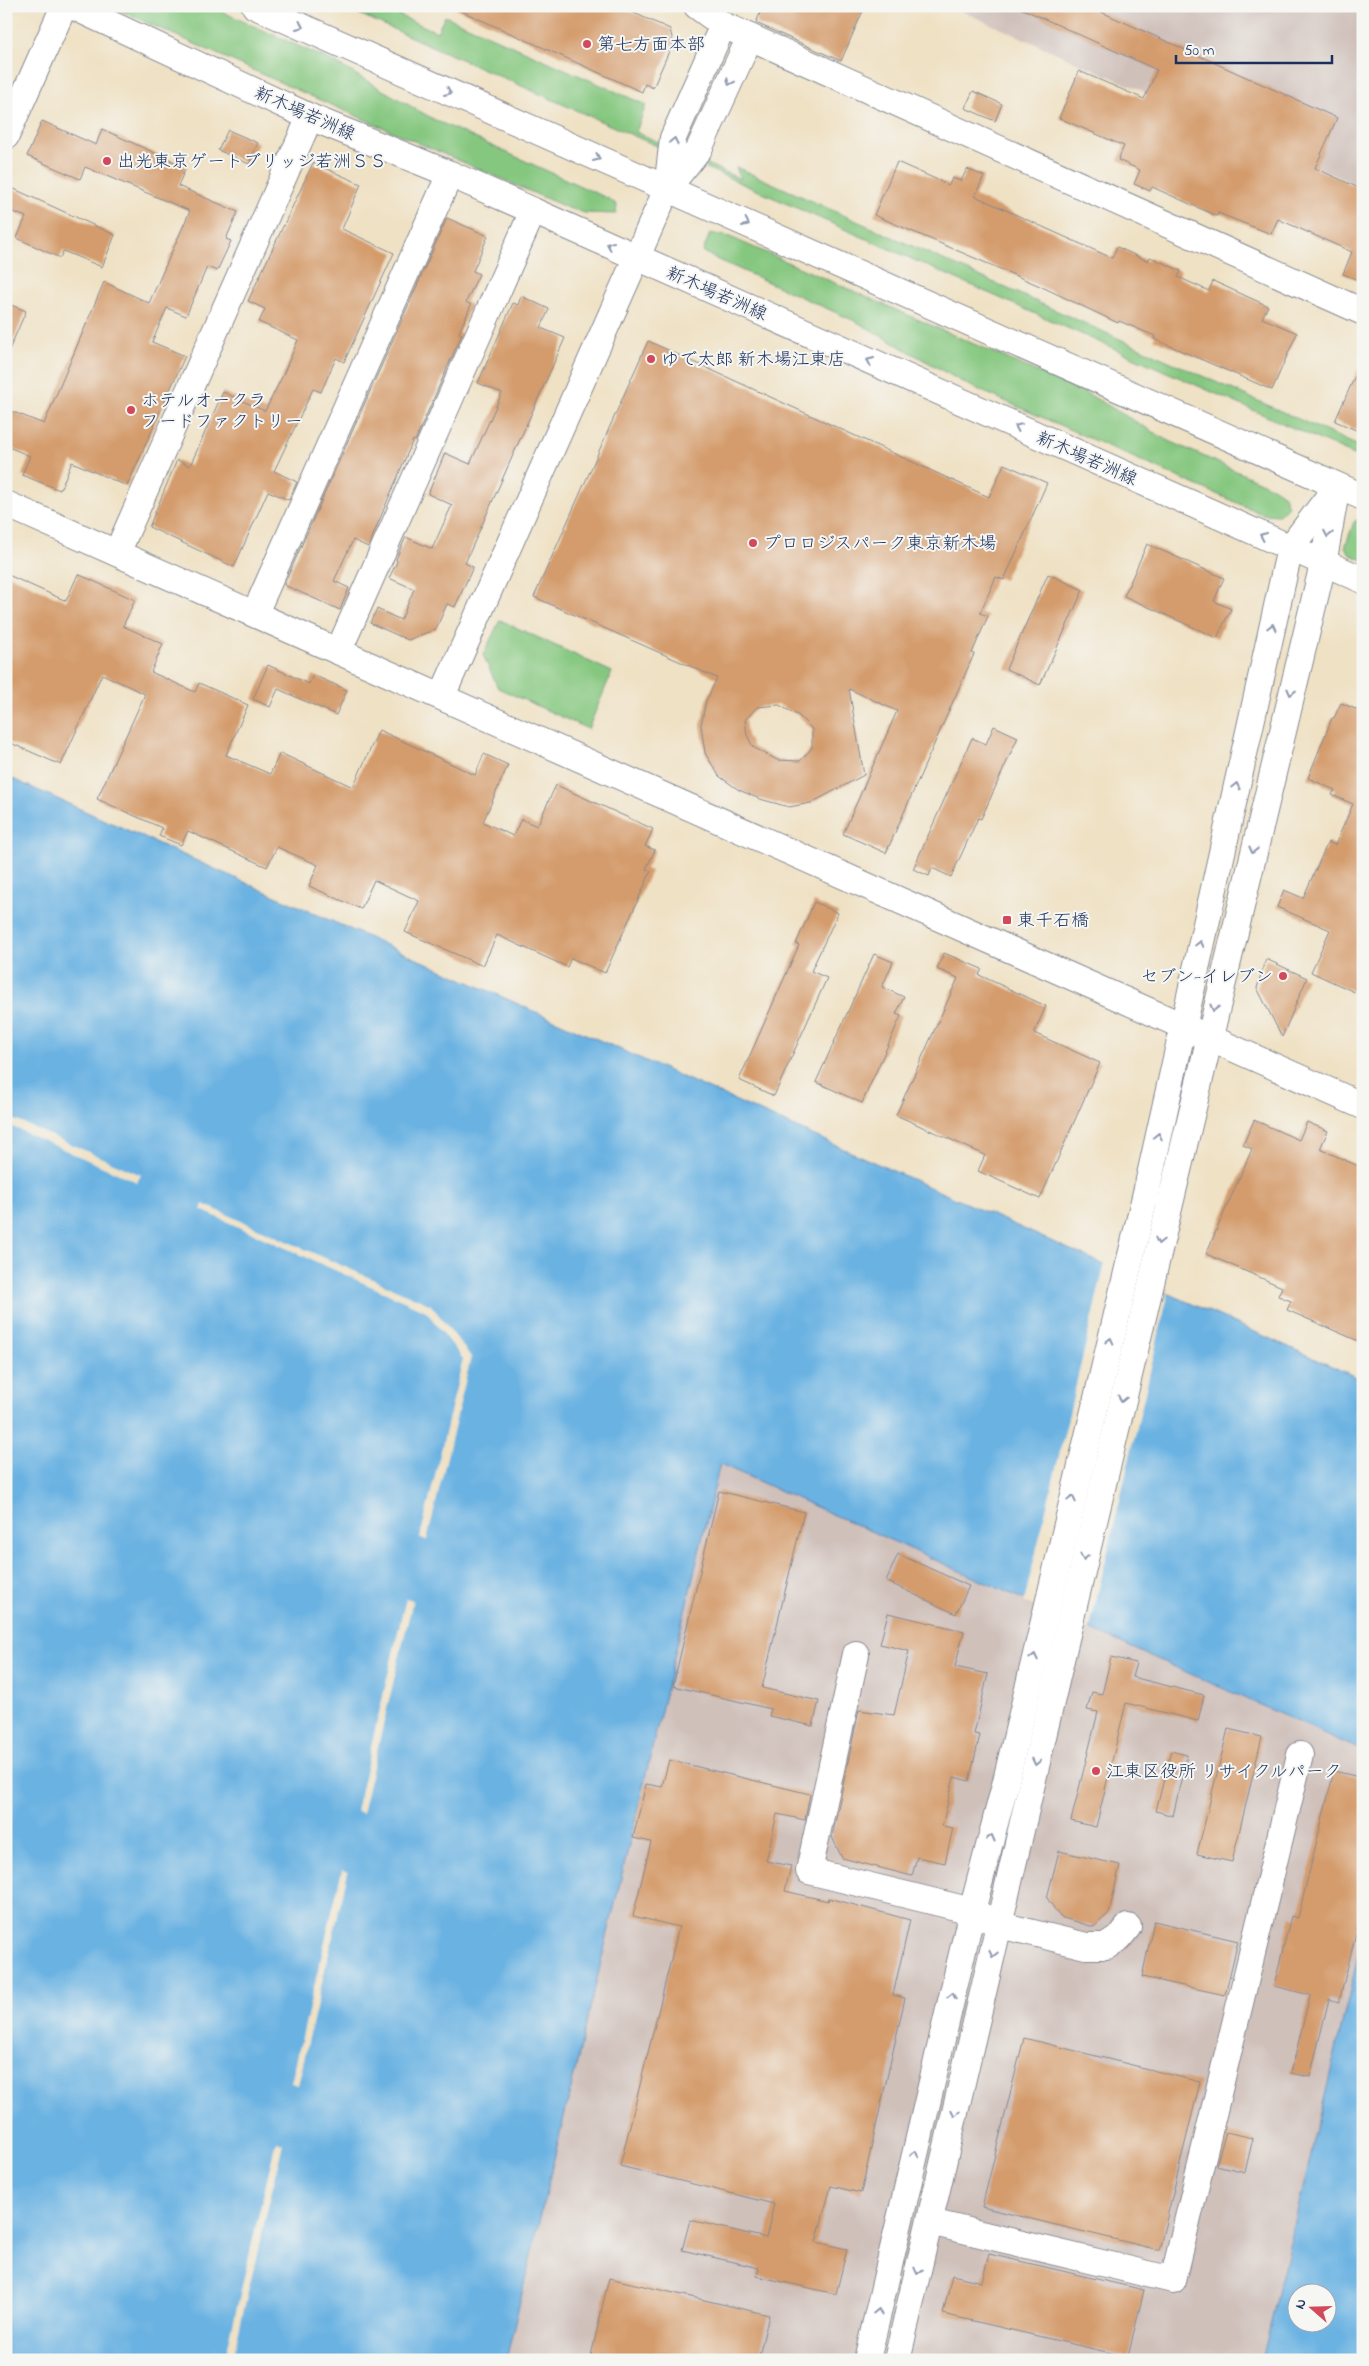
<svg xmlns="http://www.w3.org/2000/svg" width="1369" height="2366" viewBox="0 0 1369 2366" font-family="'Indie Flower','Klee One',sans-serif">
	<rect width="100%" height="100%" fill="#f6f6f2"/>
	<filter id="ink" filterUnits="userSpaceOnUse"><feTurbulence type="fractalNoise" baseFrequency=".02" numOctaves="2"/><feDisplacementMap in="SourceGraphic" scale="10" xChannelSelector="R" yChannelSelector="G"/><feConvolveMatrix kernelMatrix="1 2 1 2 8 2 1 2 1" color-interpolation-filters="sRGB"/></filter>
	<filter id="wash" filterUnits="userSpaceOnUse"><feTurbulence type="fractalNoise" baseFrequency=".0096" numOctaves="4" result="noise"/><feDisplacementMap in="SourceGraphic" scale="20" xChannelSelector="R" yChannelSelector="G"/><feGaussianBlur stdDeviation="1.12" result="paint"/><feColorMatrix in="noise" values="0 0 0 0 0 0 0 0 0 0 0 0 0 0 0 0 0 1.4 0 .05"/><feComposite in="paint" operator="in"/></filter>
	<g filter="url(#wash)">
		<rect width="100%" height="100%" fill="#efe1c4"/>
		<g fill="#cfc0ba">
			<path d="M950,6h413v182z"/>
			<path d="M720,1464l643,287v185l-101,424h-756z"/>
		</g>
		<g fill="#85c77f" stroke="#507b6e">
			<path d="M110,6h99l125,56 101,58 174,79 8,6 -1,9 -31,-1 -17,-5 -255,-111z"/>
			<path d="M341,6h37l59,26 8,-16 201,89 -10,27 104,47 -4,-12 627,281v11z"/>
			<path d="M710,233l20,4 360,158 77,45 107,48 10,7 4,11 -9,9 -17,-1 -296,-130 -109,-62 -145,-65 -9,-6z"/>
			<path d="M1360,518h3v42l-12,-5 -6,-8 9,-25z"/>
			<path d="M500,620l112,52 -24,57 -90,-41 -15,-33z"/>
		</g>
		<g fill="#6ab2e2" stroke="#4270a0" fill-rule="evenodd">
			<path d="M6,776l1357,604v371l-643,-287 -214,896h-500z"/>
			<path d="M1363,1936v424h-101zM1296,2294h30v30h-30z"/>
		</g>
		<g fill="#efe1c4">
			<path d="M6,1116l135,59 -4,7 -131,-58z"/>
			<path d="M203,1204l228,101 40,52 -44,183 -7,-2 43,-179 -37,-48 -225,-101z"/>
			<path d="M1105,1263l64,28 -80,340 -65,-29z"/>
			<path d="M406,1598l7,2 -51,213 -6,-2z"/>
			<path d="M342,1870l6,2 -50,213 -7,-2z"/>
			<path d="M276,2141l7,2 -50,213 -7,-2z"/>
		</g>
		<g id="blocks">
			<g fill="#d49c6d" fill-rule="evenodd">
				<path d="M450,6h168l52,23 3,13 -20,46 -8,-4 -3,8z"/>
				<path d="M763,6h102l-24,55 -85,-38z"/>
				<path d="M1016,6h72l249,112 -22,50 48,22v92l-20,-8 9,-22 -74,-33 -7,15 -53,-21 -1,3 -65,-29 -2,4 -16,-7 6,-14 -22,-10 6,-14 -65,-28 20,-47 65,28 13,-29z"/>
				<path d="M973,91l29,13 -7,17 -30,-13z"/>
				<path d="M42,121l54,24 6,-16 84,38 -8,19 60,26 -12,27 5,2 -14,30 -10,-4 -21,49 -19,-8 -15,34 33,14 -58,130 -55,-24 -12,28 -38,-15 8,-19 -24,-10v-37l38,15 60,-142 45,21 41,-92 -105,-44 -5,12 -53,-23z"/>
				<path d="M228,130l30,13 -9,21 -31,-14z"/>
				<path d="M897,162l52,23 3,-7 9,3 6,-12 17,7 -9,20 79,36 58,26 5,-11 31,14 2,-4 31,14 -3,6 31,14 4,-10 55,25 -6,12 35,15 -25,57 -118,-51 1,-3 -36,-15 -1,2 -78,-37 -166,-71z"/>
				<path d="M313,163l48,21 -19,45 52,24 -50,109 -8,-4 -15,34 -8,-3 -39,82 23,11 -8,18 -21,-9 -34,76 -85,-40 28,-67 13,6 33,-74 42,19 17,-34 16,-37 -39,-18 6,-13 -17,-8z"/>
				<path d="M12,188l103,47 -13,32 -39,-16 -3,7 -43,-20 9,-21 -20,-8v-8z"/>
				<path d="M447,218l41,18 -15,35 6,3 -13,28 5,3 -12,28 3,1 -47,107 -2,-1 -45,107 -15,-7 -19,41 15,7 -9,22 -56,-25z"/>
				<path d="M521,296l28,13 -8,19 24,10 -100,225 8,4 -18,40 -8,-3 -11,25 -28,11 -38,-17 7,-14 24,11 13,-31 -25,-11 8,-16 -1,-3 10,-22 26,12 20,-44 -24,-11 17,-41 25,11 32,-71 -24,-10 35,-80 5,2z"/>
				<path d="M6,303l20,8 -20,46z"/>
				<path d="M648,341l341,156 15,-33 43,19 -43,97 -8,-3 -16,36 8,3 -16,37 2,1 -88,199 -43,-19 54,-123 -48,-22 15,86 -53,28 -22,4 -29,-8 -21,-9 -20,-14 -14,-23 -4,-28 5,-24 11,-23 -183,-81zM779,705l20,11 13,13v19l-12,13 -23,-1 -24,-13 -6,-12 -2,-15 12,-13z"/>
				<path d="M1363,358v75l-28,-12z"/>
				<path d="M1147,544l77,34 -10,23 17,8 -14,29 -93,-42z"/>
				<path d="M6,574l60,27 12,-27 57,26 -12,26 40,18 -12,28 44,20 4,-9 49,22 -22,50 44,19 10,-21 73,34 26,-57 96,45 9,-21 24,11 -25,57 30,14 8,-17 16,7 19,-41 97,44 -8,17 10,4 -9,19 5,2 -46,102 -34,-15 -4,9 -70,-32 -14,31 -78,-34 14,-31 -45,-21 -13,29 -52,-23 9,-21 -41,-18 -10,20 -79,-36 -7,14 -22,-9 3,-8 -65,-29 48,-105 -43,-20 -41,91 -55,-24z"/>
				<path d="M1048,574l35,16 -43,95 -34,-16z"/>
				<path d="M268,665l41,19 4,-9 34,15 -11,25 -58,-26 -8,18 -17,-8z"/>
				<path d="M1341,703l22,9v284l-52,-24 19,-42 -53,-23 7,-17 19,8 25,-56 7,3 18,-41 -21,-9 3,-5 -27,-12 24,-60h2z"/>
				<path d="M994,726l24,11 -37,82 -3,-1 -27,59 -19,-9 -3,8 -16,-7 59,-131 14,6z"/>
				<path d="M814,902l24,11 -27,58 16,7 -53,118 -35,-16 60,-135 -3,-1z"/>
				<path d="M944,953l38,16 -3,6 67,31 -12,27 66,30 -60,136 -62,-28 7,-16 -89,-40 62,-137 -21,-9z"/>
				<path d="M874,954l19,8 -11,25 22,10 -8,17 5,2 -39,87 -46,-21z"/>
				<path d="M1266,959l41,19 -25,59 -25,-49z"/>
				<path d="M1254,1120l45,20 8,-18 21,9 -8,18 43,19v175l-76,-33 4,-9 -13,-5 4,-9 -76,-33 46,-105 -9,-4z"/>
				<path d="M719,1491l85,21 -42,176 57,13 -6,25 -44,-10 2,-7 -98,-23z"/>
				<path d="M898,1554l71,32 -13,28 -70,-33z"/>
				<path d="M888,1613l76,18 -9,36 33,7 -14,60 6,1 -11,46 -15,-4 -12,49 11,2 -8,35 -28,-6 -5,19 -70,-18 -10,-21 27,-127 35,5 15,-64 -29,-7z"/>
				<path d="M1111,1657l25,6 -4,14 72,18 -6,26 -72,-18 -30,124 -25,-6 27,-109 -11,-2 5,-18 10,2z"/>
				<path d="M1228,1729l34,8 -30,125 -35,-8z"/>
				<path d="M1171,1751l16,4 -14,61 -17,-5z"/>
				<path d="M669,1760l141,34 -5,26 -28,-6 -11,47 25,5 -6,25 43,10 1,-3 81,22 -17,75 12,3 -44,195 -30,-7 -15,56 31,7 -11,45 -79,-18 2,-8 -77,-18 8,-30 76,18 8,-34 -154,-38 59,-239 -46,-11 18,-74 -18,-4 13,-54 16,3z"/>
				<path d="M1334,1771l29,7v127l-24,97 -10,-3 -19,78 -19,-4 19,-78 -36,-9 17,-70 7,2z"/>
				<path d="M1059,1851l61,14 -11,48 -15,14 -34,-10 -13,-19z"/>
				<path d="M1154,1921l84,20 -13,54 -83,-18z"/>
				<path d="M1024,2038l176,44 -41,168 -177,-43z"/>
				<path d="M1226,2132l27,6 -8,34 -29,-7z"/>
				<path d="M989,2254l155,36 -16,67 -185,-43 9,-39 30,7z"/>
				<path d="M609,2278l160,37 -11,45h-168z"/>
			</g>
		</g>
	</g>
	<g filter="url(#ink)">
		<use href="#blocks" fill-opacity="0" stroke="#858891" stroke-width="1"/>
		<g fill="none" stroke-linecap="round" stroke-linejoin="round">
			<defs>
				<g id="minor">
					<path d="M72,6l238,111 140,57 913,406"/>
					<path d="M255,6l1108,491"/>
					<path d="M697,6l26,19 640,287"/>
					<path d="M6,136l58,-130"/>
					<path d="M667,189l6,-51 50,-113"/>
					<path d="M6,504l1357,602"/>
					<path d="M117,553l193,-436"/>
					<path d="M255,613l195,-439"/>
					<path d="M339,650l194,-439"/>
					<path d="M442,696l225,-507 32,-40 51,-112"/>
					<path d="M856,1654l-47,217 163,40 28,14 86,21h21l13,-9 8,-10"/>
					<path d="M930,2222l243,58 127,-525"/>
					<path d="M867,2360l105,-449 33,-126 143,-601 142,-636 47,-62"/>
					<path d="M897,2360c140,-599 280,-1199 426,-1796l13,-72"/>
				</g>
			</defs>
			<use href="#minor" stroke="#858891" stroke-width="28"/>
			<use href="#minor" stroke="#fff" stroke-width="26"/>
		</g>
		<defs><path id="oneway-chevron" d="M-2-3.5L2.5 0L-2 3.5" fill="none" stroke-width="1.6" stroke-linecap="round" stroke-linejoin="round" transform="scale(1.25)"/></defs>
		<g stroke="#8d97ae">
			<use href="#oneway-chevron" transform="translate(300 26) rotate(24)"/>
			<use href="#oneway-chevron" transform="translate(730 82) rotate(115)"/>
			<use href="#oneway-chevron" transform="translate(448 92) rotate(24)"/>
			<use href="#oneway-chevron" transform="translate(674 141) rotate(-78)"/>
			<use href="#oneway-chevron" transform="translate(597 158) rotate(24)"/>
			<use href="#oneway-chevron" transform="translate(746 223) rotate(25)"/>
			<use href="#oneway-chevron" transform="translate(610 245) rotate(-156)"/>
			<use href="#oneway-chevron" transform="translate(870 361) rotate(-156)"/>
			<use href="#oneway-chevron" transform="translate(1018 427) rotate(-156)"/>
			<use href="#oneway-chevron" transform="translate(1328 534) rotate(101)"/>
			<use href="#oneway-chevron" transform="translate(1263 536) rotate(-156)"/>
			<use href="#oneway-chevron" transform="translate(1272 627) rotate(-77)"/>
			<use href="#oneway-chevron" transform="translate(1291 692) rotate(104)"/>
			<use href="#oneway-chevron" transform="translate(1236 786) rotate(-77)"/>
			<use href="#oneway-chevron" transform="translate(1253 850) rotate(104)"/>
			<use href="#oneway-chevron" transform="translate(1200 944) rotate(-77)"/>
			<use href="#oneway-chevron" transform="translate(1214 1008) rotate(104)"/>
			<use href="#oneway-chevron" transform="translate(1158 1136) rotate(-78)"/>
			<use href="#oneway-chevron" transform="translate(1159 1241) rotate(103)"/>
			<use href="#oneway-chevron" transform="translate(1110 1341) rotate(-77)"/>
			<use href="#oneway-chevron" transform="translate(1122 1399) rotate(103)"/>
			<use href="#oneway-chevron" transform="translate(1072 1499) rotate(-77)"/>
			<use href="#oneway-chevron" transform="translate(1084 1557) rotate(103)"/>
			<use href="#oneway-chevron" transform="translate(1034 1657) rotate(-77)"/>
			<use href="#oneway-chevron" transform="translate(1036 1762) rotate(103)"/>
			<use href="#oneway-chevron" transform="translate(991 1838) rotate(-76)"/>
			<use href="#oneway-chevron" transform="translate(993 1954) rotate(103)"/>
			<use href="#oneway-chevron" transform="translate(952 1996) rotate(-77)"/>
			<use href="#oneway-chevron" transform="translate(955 2113) rotate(103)"/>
			<use href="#oneway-chevron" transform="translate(915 2154) rotate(-77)"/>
			<use href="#oneway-chevron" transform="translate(918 2271) rotate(103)"/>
			<use href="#oneway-chevron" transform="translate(878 2312) rotate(-77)"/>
		</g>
	</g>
	<g fill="#d1495b" stroke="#f6f6f2" stroke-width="2">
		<circle cx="587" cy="44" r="5"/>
		<circle cx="107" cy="161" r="5"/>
		<circle cx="651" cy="359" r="5"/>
		<circle cx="131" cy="410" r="5"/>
		<circle cx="753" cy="543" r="5"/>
		<rect x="1002" y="915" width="10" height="10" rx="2.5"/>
		<circle cx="1283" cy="976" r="5"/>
		<circle cx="1096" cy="1771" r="5"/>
	</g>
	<g text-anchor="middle" stroke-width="4" stroke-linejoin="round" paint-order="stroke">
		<g font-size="18" fill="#1b2f5e" stroke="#f6f6f2" text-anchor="start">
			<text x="597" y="50">第七方面本部</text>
			<text x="117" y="167">出光東京ゲートブリッジ若洲ＳＳ</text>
			<text x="661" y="365">ゆで太郎 新木場江東店</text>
			<text x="141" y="406">ホテルオークラ<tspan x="141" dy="21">フードファクトリー</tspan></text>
			<text x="763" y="549">プロロジスパーク東京新木場</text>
			<text x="1017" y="926">東千石橋</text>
			<text x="1273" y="982" text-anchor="end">セブン-イレブン</text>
			<text x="1106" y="1777">江東区役所 リサイクルパーク</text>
		</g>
		<g font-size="18" fill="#1b2f5e" stroke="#f6f6f2">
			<text transform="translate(305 113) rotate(24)" y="6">新木場若洲線</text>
			<text transform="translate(717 293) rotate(24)" y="6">新木場若洲線</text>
			<text transform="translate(1087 458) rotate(24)" y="6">新木場若洲線</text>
		</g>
	</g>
	<rect width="1369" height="2366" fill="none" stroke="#f6f6f2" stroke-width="25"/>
	<g transform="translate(1312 2308) rotate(290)"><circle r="24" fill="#f6f6f2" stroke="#9ea6b7"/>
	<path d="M0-4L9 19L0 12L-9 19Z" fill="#d1495b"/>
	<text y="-8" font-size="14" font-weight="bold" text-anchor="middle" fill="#1b2f5e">N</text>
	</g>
	<path d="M1176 55v8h156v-8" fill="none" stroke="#1b2f5e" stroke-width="2.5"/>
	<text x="1184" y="55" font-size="15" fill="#1b2f5e" stroke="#f6f6f2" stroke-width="4" paint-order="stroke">50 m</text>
</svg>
